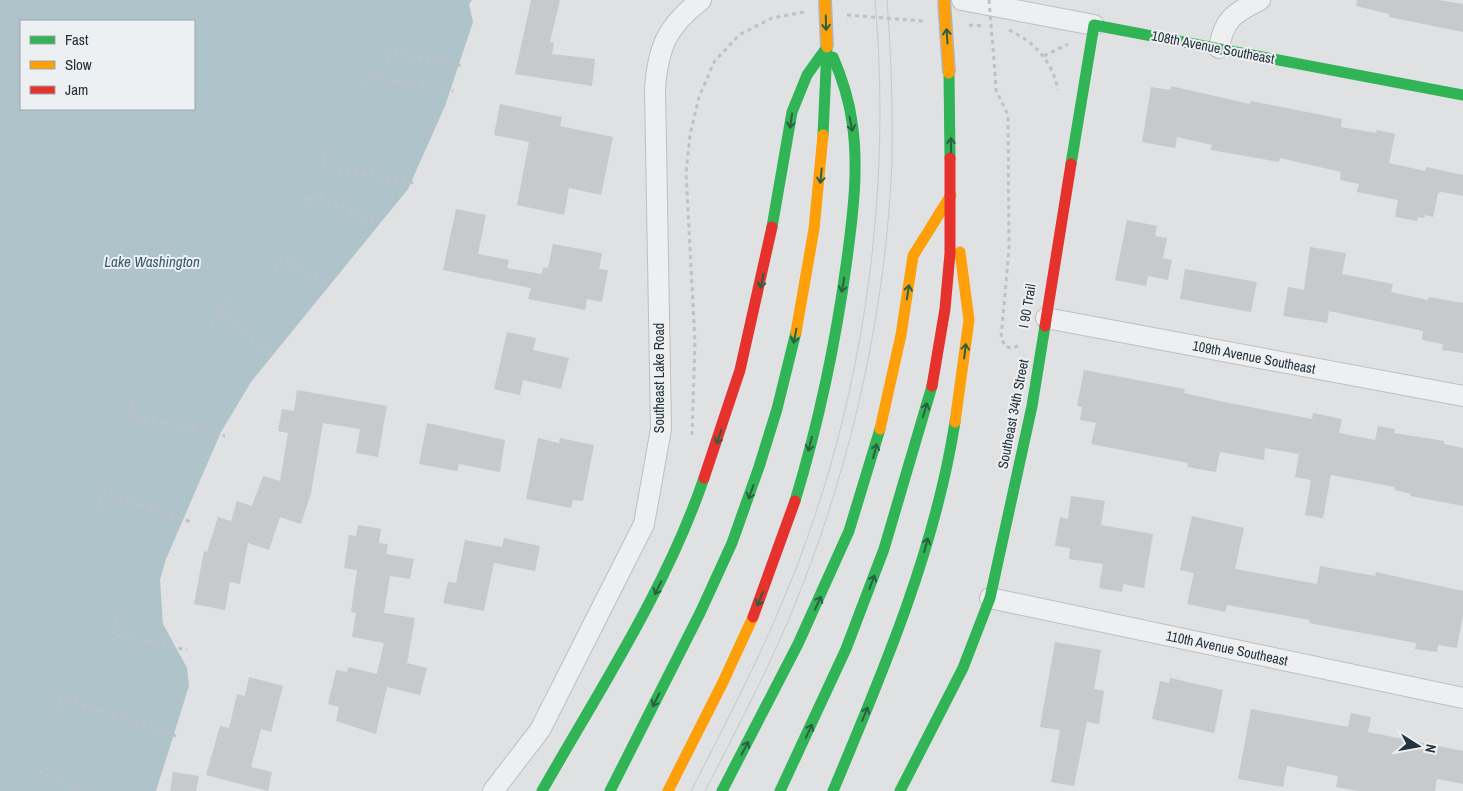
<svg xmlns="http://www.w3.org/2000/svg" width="1463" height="791" viewBox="0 0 1463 791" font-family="'Archivo Narrow',sans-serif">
	<rect width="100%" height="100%" fill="#dfe1e3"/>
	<path fill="#afc3cb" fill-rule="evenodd" d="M0,0h472l-3,4 4,18 -28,84 -37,83 -157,193 -30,50 -55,127 -6,21 3,44 24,44 2,18 -33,105h-156zM21,21h173v88h-173z"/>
	<g fill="#c7c9cb">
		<path d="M531,0h29l-10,42 4,1 -2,11 43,5 -3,27 -77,-12z"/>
		<path d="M1357,0h81l25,4v28l-74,-15v-3l-33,-8z"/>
		<path d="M1171,86l79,18 1,-3 91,18 -1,8 35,6 1,-3 18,4 -6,29 36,8 1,-4 37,8v21l-21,-4 -4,1 -5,24 -8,-2 -1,3 -6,-1 -1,4 -22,-4 3,-17 -41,-8 2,-8 -19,-4 1,-8 -61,-14 -1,4 -68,-12 1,-5 -35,-8 -2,11 -33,-6 9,-55 19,3z"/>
		<path d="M500,104l62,13 -2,9 53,11 -12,58 -32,-7 -5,27 -47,-10 12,-63 -35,-7z"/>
		<path d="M456,209l30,6 -8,39 31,6 -2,8 35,6 1,-7 5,1 5,-24 49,9 -3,16 9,1 -6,32 -15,-3 -2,11 -57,-11 3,-11 -88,-18z"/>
		<path d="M1127,220l30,6 -2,10 12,2 -4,20 9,2 -4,20 -20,-4 -2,10 -31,-6z"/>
		<path d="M1310,247l36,6 -4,21 51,10 -2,8 37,8 1,-3 34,6v50l-21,-3 1,-6 -21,-4 1,-9 -94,-20 -2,12 -44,-7 5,-29 16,3z"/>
		<path d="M1185,269l72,13 -6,30 -71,-13z"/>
		<path d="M507,332l29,6 -3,12 36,8 -8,31 -38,-9 -3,15 -26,-6z"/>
		<path d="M1084,370l101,19 -1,4 45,10 83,16 1,-6 29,6 -3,14 36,7 3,-14 17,3 -1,4 50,8v3l19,4v58l-53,-10 1,-2 -17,-4 1,-3 -64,-12 -8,43 -18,-3 6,-35 -16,-3 4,-23 -34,-6 -1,12 -44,-8 -4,20 -29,-5 1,-4 -97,-19 5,-21 -16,-3 2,-13 -5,-1z"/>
		<path d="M297,390l90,16 -9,51 -22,-4 4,-24 -37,-6 -12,70 -10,31 -21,-7 -11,33 -21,-7 -8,41 -10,-2 -5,28 -31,-6 10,-53 3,1 11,-35 13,4 6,-20 15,5 11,-30 17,5 8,-48 -10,-2 4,-22 12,2z"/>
		<path d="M427,423l78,17 -5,32 -41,-8 -2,7 -38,-7z"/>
		<path d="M538,438l21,5 1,-5 34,7 -11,56 -10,-1 -2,8 -45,-9z"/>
		<path d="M1071,496l34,5 -4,24 52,9 -9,54 -21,-4 -1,8 -23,-4 4,-24 -34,-5 1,-11 -15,-2 5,-29 8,2z"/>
		<path d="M1192,516l52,12 -9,41 82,15 3,-18 55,10 1,-4 87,19v23l-6,34 -19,-3 -1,7 -22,-3 1,-6 -107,-20 1,-3 -83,-15 -2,7 -38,-8 7,-31 -14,-3z"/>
		<path d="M358,525l23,4 -2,14 9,1 -2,10 28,5 -4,20 -20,-3 -6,37 31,5 -8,45 20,5 -7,27 -33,-8 -11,47 -40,-13 3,-14 -11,-3 8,-34 11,2 1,-5 29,7 7,-31 -32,-6 4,-24 -5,-1 6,-42 -13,-2 5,-33 7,1z"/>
		<path d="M504,538l36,8 -5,25 -41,-8 -10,48 -41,-8 5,-21 8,1 9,-43 37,7z"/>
		<path d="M1055,642l46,8 -7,39 10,2 -5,33 -12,-2 -13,64 -23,-4 9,-52 -20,-3z"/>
		<path d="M249,677l34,9 -12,46 -10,-3 -10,38 21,5 -4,19 -62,-16 14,-49 9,2 8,-34 8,2z"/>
		<path d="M1170,678l53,12 -9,43 -62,-14 8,-38 9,2z"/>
		<path d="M1251,709l97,18 3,-14 20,4 -3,15 95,19v33l-26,-5 -2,12h-76l-23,-4 2,-11 -51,-10 -4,21 -45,-8z"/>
		<path d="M173,772l26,4 -3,15h-26z"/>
	</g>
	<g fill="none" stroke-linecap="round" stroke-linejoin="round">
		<defs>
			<g id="street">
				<path d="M962,0l132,25"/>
				<path d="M1219,48c5,-30 16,-35 41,-48"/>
				<path d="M1046,318l417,78"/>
				<path d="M990,598l473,100"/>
				<path d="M493,791l47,-61 104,-206 17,-95 -6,-340c3,-42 12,-63 46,-89"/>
			</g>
		</defs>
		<use href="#street" stroke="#bdbfc1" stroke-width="22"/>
		<g stroke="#bec2c4" stroke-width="3" stroke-dasharray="4 4" stroke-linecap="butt">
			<path d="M847,15l76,6"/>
			<path d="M969,25l14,1"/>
			<path d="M1009,30c27,13 43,31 49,60"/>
			<path d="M1044,56l24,-12"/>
			<path d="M388,65l2,-12 73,13"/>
			<path d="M995,72l1,18 12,25 1,134 -8,89 5,9 7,1 6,-3"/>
			<path d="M365,86l2,-10 86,15"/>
			<path d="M325,151l-3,15 92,17"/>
			<path d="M305,208l6,-14 62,26"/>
			<path d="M276,269l4,-9 49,24"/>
			<path d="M219,313l53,42"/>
			<path d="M211,325l17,-24"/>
			<path d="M132,400l-3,16 96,20"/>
			<path d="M692,435l3,-93 -9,-169 4,-38 9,-38 15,-35 25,-27 33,-17 32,-6"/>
			<path d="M97,508l7,-16 87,30"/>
			<path d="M116,614l-3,21 74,15"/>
			<path d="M56,713l3,-16 117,39"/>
			<path d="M39,771l45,20"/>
		</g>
		<use href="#street" stroke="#eeeff0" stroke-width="20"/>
		<g stroke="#30b455" stroke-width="11">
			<path d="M949,73l1,85"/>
			<path d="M823,135l4,-88"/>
			<path d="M1071,164l23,-139 369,70"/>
			<path d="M772,227l20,-115 15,-37 20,-28"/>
			<path d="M795,501c24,-79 41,-160 52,-242 6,-45 12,-92 5,-137 -3,-23 -10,-44 -19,-65"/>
			<path d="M542,791c58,-102 124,-202 162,-313"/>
			<path d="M610,791l90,-178 32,-70 27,-76 18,-58 19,-77"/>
			<path d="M722,791l76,-147 51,-113 31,-102"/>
			<path d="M780,791l66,-142 38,-100 48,-163"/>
			<path d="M833,791c50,-119 102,-241 122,-369"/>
			<path d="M900,791l63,-123 27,-70 42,-192 13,-80"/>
		</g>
		<g stroke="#ff9f0a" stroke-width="11">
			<path d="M796,332l18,-103 9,-94"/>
			<path d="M955,422l14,-102 -9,-68"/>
			<path d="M880,429l21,-94 12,-79 38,-61"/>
			<path d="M668,791l55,-109 30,-65"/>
		</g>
		<g stroke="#e5322d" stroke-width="11">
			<path d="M1045,326l26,-162"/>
			<path d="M932,386l13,-77 5,-56v-95"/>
			<path d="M704,478l36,-108 32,-143"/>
			<path d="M753,617l42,-116"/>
		</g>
		<g stroke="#c7c9cb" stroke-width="1">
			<path d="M691,791c38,-74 76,-147 106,-225 68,-178 95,-376 78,-566"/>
			<path d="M705,791c34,-66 69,-132 96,-202 53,-136 85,-282 91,-428 1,-53 -1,-107 -5,-161"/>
		</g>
		<defs>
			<g id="slow-bridge">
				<path d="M825,0l2,47"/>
				<path d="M944,0l5,73"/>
			</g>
		</defs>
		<use href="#slow-bridge" stroke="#b1b5b8" stroke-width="14" stroke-linecap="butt"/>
		<path stroke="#bec2c4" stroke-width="3" stroke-dasharray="4 4" stroke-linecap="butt" d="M989,0l6,72"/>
		<use href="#slow-bridge" stroke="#ff9f0a" stroke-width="11"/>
	</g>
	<defs><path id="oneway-shaft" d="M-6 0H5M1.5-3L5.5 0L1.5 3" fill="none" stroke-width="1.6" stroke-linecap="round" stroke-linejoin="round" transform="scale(1.25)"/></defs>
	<g stroke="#2b6043">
		<use href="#oneway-shaft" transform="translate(826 23) rotate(88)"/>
		<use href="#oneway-shaft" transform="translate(947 36) rotate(-94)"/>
		<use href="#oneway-shaft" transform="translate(791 121) rotate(98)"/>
		<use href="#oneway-shaft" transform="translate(851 124) rotate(79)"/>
		<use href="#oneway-shaft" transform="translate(951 145) rotate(-91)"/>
		<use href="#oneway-shaft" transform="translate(821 176) rotate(95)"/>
		<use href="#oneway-shaft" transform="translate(762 281) rotate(102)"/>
		<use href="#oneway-shaft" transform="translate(843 285) rotate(100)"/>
		<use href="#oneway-shaft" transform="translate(908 292) rotate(-81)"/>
		<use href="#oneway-shaft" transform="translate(795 336) rotate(101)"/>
		<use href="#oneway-shaft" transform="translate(965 351) rotate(-83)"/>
		<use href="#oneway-shaft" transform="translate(925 410) rotate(-73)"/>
		<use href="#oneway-shaft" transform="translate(719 437) rotate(109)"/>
		<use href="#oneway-shaft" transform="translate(810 444) rotate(105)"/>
		<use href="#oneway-shaft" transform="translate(875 451) rotate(-75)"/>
		<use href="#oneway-shaft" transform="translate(751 492) rotate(109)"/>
		<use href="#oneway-shaft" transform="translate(926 545) rotate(-75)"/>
		<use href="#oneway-shaft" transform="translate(872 582) rotate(-69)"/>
		<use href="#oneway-shaft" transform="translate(658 588) rotate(116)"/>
		<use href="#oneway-shaft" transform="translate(760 599) rotate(112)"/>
		<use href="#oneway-shaft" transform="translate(818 603) rotate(-65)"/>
		<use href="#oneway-shaft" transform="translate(656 700) rotate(117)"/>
		<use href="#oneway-shaft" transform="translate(865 714) rotate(-68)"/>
		<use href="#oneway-shaft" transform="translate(809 731) rotate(-65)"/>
		<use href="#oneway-shaft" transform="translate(745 748) rotate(-62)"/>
	</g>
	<g text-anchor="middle" stroke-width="4" stroke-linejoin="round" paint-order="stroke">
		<g font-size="14" fill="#28323a" stroke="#ecf0f3">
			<text transform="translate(1213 47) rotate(11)" y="5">108th Avenue Southeast</text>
			<text transform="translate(1027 306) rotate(-80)" y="5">I 90 Trail</text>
			<text transform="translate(1254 357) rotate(11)" y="5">109th Avenue Southeast</text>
			<text transform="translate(659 378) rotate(-90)" y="5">Southeast Lake Road</text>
			<text transform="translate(1013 414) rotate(-79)" y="5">Southeast 34th Street</text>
			<text transform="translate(1227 648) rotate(12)" y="5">110th Avenue Southeast</text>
		</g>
		<g font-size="15" font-style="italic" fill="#375869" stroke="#ecf0f3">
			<text x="152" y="267">Lake Washington</text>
		</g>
	</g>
	<rect x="20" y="20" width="175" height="90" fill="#ecf0f3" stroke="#9ea4a9"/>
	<rect x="30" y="36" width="25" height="8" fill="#30b455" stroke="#9ea4a9"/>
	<text x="65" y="45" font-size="15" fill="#28323a">Fast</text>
	<rect x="30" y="61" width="25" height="8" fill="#ff9f0a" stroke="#9ea4a9"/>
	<text x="65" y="70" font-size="15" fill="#28323a">Slow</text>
	<rect x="30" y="86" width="25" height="8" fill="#e5322d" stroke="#9ea4a9"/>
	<text x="65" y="95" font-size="15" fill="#28323a">Jam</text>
	<g transform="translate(1418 746) rotate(101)" stroke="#ecf0f3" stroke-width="4" paint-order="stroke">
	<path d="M0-4L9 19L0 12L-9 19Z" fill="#28323a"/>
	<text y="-8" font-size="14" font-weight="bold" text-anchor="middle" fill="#28323a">N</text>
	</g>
</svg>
